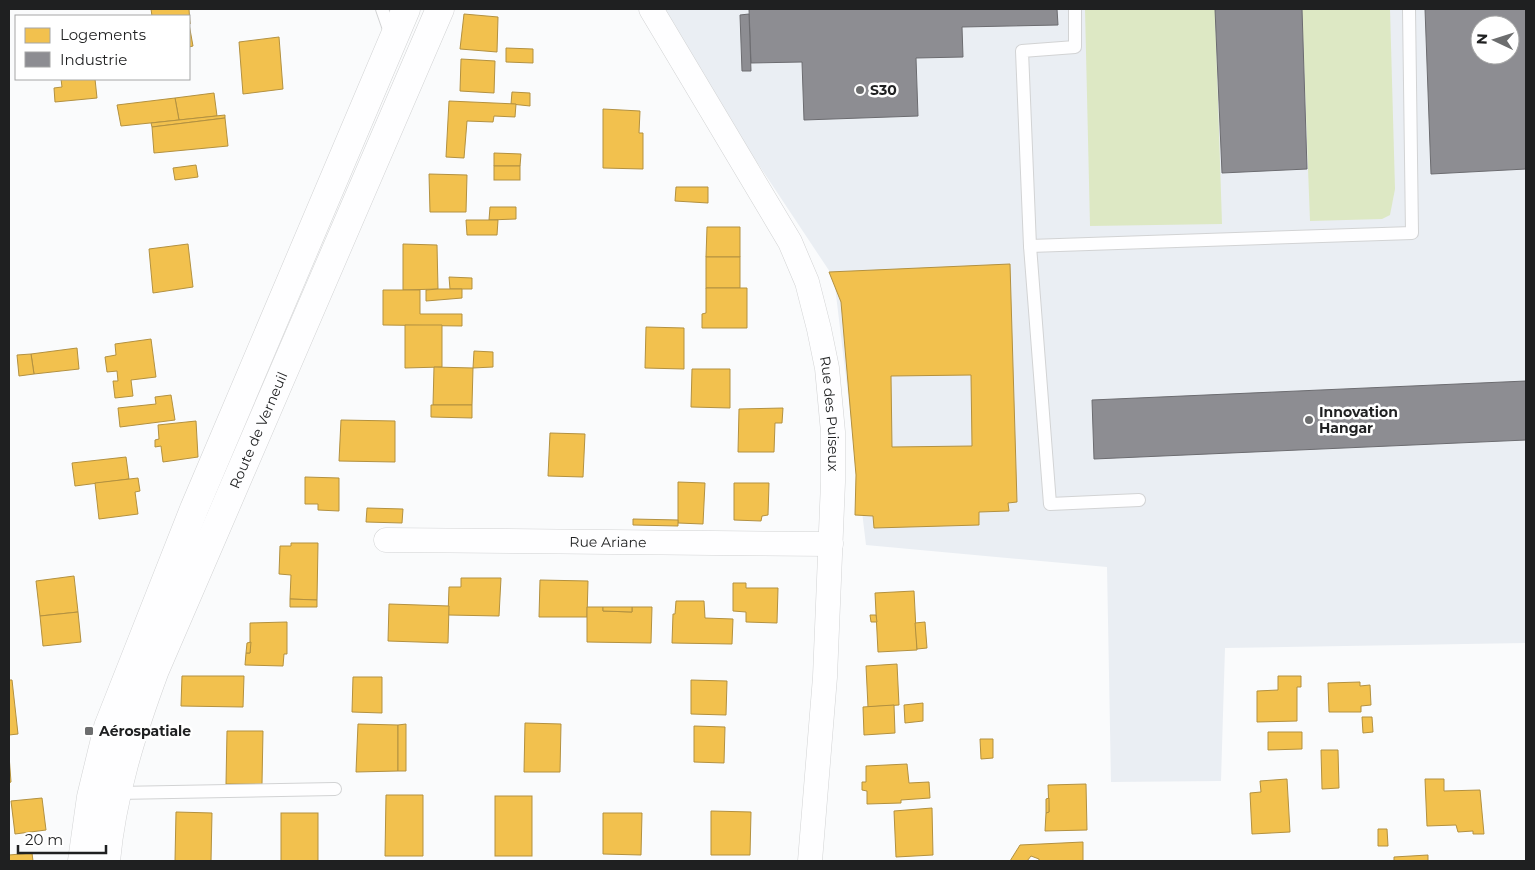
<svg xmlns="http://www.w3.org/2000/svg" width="1535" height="870" viewBox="0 0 1535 870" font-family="Montserrat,sans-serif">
	<rect width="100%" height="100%" fill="#fafbfc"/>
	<path fill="#eaeef3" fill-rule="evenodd" d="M655,9h871v634l-301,5 -4,133 -110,1 -4,-215 -241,-22 -32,-267zM1480,25h30v30h-30z"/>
	<g fill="#dde8c4">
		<path d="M1085,9h130l7,215 -132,2z"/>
		<path d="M1302,9h88l5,180 -5,26 -8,4 -72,2z"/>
	</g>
	<g fill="#f2c14e" stroke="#b39140" fill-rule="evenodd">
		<path d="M151,9h38l1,15 -1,-8h-37z"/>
		<path d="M464,14l34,3 -1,35 -37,-3z"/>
		<path d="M189,24l4,22 -4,1z"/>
		<path d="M279,37l4,52 -40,5 -4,-52z"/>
		<path d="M506,48l27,1v14l-27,-1z"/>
		<path d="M461,59l34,2 -1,32 -34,-2z"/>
		<path d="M61,79h34l2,19 -42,4 -1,-14 8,-1z"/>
		<path d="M512,92l18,1v13l-19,-2z"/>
		<path d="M214,93l3,23 -38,4 -4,-22z"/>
		<path d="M175,98l4,22 -58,6 -4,-21z"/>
		<path d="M449,101l67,3 -1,13 -21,-1 -1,6 -26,-1 -3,37 -18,-1z"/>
		<path d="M603,109l37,2 -1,22h4v36l-40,-1z"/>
		<path d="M225,115v3l-73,9 -1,-4z"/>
		<path d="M225,118l3,28 -74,7 -2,-26z"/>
		<path d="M494,153l27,1 -1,12h-26z"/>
		<path d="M196,165l2,12 -23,3 -2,-12z"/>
		<rect x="494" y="166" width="26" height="14"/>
		<path d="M429,174l38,1 -1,37h-36z"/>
		<path d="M676,187h32v16l-33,-2z"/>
		<path d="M490,207h26v12l-27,1z"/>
		<path d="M466,220h32l-1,15h-30z"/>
		<path d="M707,227h33v30h-34z"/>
		<path d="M188,244l5,43 -40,6 -4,-44z"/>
		<path d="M403,244l34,1 1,44 -35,1z"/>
		<rect x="706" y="257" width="34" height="31"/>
		<path d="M1010,264l7,238 -9,1 1,8 -30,1v13l-105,3 -1,-12 -18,-1 1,-40 -15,-173 -12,-30zM971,375l1,71 -80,1 -1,-71z"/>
		<path d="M449,277l23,1v11h-22z"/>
		<path d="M706,288h41v40h-45v-14l4,-1z"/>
		<path d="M438,289h24v9l-36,3v-11z"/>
		<path d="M383,290h37v24h42v12l-79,-1z"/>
		<path d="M405,325h37v42l-37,1z"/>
		<path d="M646,327l38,1v41l-39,-1z"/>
		<path d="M151,339l5,38 -25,3 2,16 -18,2 -2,-17h5l-1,-10 -10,1 -2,-15 11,-2 -1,-11z"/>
		<path d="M77,348l2,21 -45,5 -3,-20z"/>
		<path d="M474,351l19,1v15l-20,1z"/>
		<path d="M31,354l3,20 -15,2 -2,-21z"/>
		<path d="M434,367l39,1 -1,37h-39z"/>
		<path d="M692,369h38v39l-39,-1z"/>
		<path d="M171,395l4,25 -55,7 -2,-19 38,-4 -1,-7z"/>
		<path d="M431,405h41v13l-41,-1z"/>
		<path d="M783,408l-1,15h-7l-1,29h-36l1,-43z"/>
		<path d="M341,420l54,1v41l-56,-1z"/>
		<path d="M196,421l2,36 -35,5 -2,-16 -6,1v-7l4,-1 -1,-14z"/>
		<path d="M550,433l35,1 -2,43 -35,-1z"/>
		<path d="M126,457l3,22 -54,7 -3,-23z"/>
		<path d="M305,477l34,1v33l-21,-1v-6h-13z"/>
		<path d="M138,478l2,13 -5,1 3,22 -39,5 -4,-36z"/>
		<path d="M678,482l27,1 -2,41 -25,-1z"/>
		<path d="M734,483h35l-1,32 -6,1 -1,5 -27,-1z"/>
		<path d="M367,508l36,1 -1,14 -36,-1z"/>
		<path d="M633,519l45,1v6l-45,-1z"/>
		<path d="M291,543h27l-1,57 -27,-1 1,-24 -12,-1 1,-28h11z"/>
		<path d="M74,576l4,36 -38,4 -4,-35z"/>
		<path d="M461,578h40l-2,38 -51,-1 1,-28h12z"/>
		<path d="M540,580l48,1 -1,36h-48z"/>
		<path d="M733,583h13v5h32l-1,35 -31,-1v-10l-13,-1z"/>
		<path d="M914,591l3,59 -39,2 -3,-59z"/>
		<path d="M290,599l27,1v7h-27z"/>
		<path d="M676,601h28l1,17 28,1 -1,25 -60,-1 1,-29h2z"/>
		<path d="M389,604l60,2 -1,37 -60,-2z"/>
		<path d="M587,607h16v4l29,1v-5h20l-1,36 -64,-1z"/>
		<path d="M603,607h29v5l-29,-1z"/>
		<path d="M78,612l3,30 -38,4 -3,-30z"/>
		<path d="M870,615h6l1,7h-6z"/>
		<path d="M287,622v32h-3l-1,12 -38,-1 1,-12h4v-30z"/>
		<path d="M925,622l2,26 -10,1 -2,-26z"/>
		<path d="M251,642l-1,11h-4l1,-10z"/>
		<path d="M897,664l2,41 -31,2 -2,-41z"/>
		<path d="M182,676h62l-1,31 -62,-1z"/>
		<path d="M1278,676h23v11h-4v34l-40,1v-31l21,-1z"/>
		<path d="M353,677h29v36l-30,-1z"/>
		<path d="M9,680h3l6,54 -9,1z"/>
		<path d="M691,680l36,1 -1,34 -35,-1z"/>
		<path d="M1360,682v4l10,-1 1,20 -10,1v6h-32l-1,-29z"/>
		<path d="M923,703v18l-18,2 -1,-18z"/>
		<path d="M894,705l1,28 -31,2 -1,-28z"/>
		<path d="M1362,717h10l1,15 -10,1z"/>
		<path d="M525,723l36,1 -1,48h-36z"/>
		<path d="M358,724l40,1v46l-42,1z"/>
		<path d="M406,724v47h-8v-46z"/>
		<path d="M694,726l31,1 -1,36 -30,-1z"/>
		<path d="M227,731h36l-1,53h-36z"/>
		<path d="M1268,732h34v17l-34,1z"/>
		<path d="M980,739h13v19l-12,1z"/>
		<path d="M1321,750h17l1,38 -17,1z"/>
		<path d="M9,755l2,27 -2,1z"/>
		<path d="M907,764l2,19 20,-1 1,16 -29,2v3l-34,1v-13l-5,-1v-8h4v-16z"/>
		<path d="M1287,779l3,53 -38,2 -2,-41 11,-1 -1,-11z"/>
		<path d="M1425,779h19v12l36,-1 4,44h-11v-3l-15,1 -2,-7 -29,1z"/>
		<path d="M1086,784l1,46 -42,1 1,-18 3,-1 -1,-27z"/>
		<path d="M386,795h37v61h-38z"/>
		<rect x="495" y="796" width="37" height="60"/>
		<path d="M42,798l4,32 -31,4 -4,-33z"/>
		<path d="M1049,798v14l-3,1v-14z"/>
		<path d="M932,808l1,47 -37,2 -2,-46z"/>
		<path d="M711,811l40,1 -1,43h-39z"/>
		<path d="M176,812l36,1 -1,48h-36z"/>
		<rect x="281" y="813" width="37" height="48"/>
		<path d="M603,813h39l-1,42 -38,-1z"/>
		<path d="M1378,829h9l1,17h-10z"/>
		<path d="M1083,842v19h-44v-2l-8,-3 -4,5h-17l10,-16z"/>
		<path d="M32,853l1,8h-24v-6z"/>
		<path d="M1428,855v6h-34v-4z"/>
	</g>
	<g fill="#8d8d92" stroke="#6c6c70" fill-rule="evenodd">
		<path d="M749,9h308l1,16 -96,2 1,30 -47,1 2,58 -114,4 -2,-58 -51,1z"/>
		<path d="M1215,9h87l5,160 -85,4z"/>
		<path d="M1425,9h101v160l-95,5zM1480,25h30v30h-30z"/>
		<path d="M749,14l2,57h-9l-2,-56z"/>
		<path d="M1526,381v59l-432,19 -2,-59z"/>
	</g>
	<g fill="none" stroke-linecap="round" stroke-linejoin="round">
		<defs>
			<g id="service">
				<path d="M382,9l9,26"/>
				<path d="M1075,9v38l-53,4 8,195 20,258 89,-4"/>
				<path d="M1030,246l382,-13 -3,-224"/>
				<path d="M117,793l218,-4"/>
			</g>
			<g id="minor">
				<path id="s1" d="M651,9l139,233 17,40 12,47 8,39 6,64v50l-8,195 -15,184"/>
				<path id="s2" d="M386,540l445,4"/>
			</g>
			<g id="secondary">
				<path d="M82,861l9,-64 17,-70 86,-218 212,-500"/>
				<path id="s3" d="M106,861c6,-66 26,-129 49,-191l285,-661"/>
			</g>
		</defs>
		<use href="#service" stroke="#d2d3d4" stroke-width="14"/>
		<use href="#minor" stroke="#d2d3d4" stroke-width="25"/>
		<use href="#secondary" stroke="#d2d3d4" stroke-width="29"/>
		<use href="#service" stroke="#fefeff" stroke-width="12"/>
		<use href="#minor" stroke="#fefeff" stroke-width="24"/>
		<use href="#secondary" stroke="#fefeff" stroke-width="28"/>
	</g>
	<g fill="#6c6d6e" stroke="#fff" stroke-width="2">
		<circle cx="860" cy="90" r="5"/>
		<circle cx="1309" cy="420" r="5"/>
		<rect x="84" y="726" width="10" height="10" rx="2.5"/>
	</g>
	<g text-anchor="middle" stroke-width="5" stroke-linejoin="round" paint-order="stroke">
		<g font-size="14" font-weight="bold" fill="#1f2021" stroke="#fff" text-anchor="start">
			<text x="870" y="95">S30</text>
			<text x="1319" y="417">Innovation<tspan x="1319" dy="16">Hangar</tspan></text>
			<text x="99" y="736">Aérospatiale</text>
		</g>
		<g font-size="14" fill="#1f2021" stroke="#fff">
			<text dy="5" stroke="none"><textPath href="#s1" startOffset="449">Rue des Puiseux</textPath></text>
			<text dy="5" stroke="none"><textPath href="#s3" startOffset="459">Route de Verneuil</textPath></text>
			<text dy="5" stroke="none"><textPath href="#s2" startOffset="222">Rue Ariane</textPath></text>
		</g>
	</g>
	<rect width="1535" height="870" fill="none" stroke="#1f2021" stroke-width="20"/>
	<rect x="15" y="15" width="175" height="65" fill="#ffffff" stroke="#a5a6a6"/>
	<rect x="25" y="28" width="25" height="15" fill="#f2c14e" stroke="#a5a6a6"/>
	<text x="60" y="40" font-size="15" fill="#1f2021">Logements</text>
	<rect x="25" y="52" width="25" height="15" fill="#8d8d92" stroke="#a5a6a6"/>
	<text x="60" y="65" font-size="15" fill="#1f2021">Industrie</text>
	<g transform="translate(1495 40) rotate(274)"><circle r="24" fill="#ffffff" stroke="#a5a6a6"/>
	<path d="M0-4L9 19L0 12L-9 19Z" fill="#6c6d6e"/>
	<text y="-8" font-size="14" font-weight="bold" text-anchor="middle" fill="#1f2021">N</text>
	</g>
	<path d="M18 845v8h88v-8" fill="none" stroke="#1f2021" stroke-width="2.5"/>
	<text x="25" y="845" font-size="15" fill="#1f2021" stroke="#ffffff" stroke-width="4" paint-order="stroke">20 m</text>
</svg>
